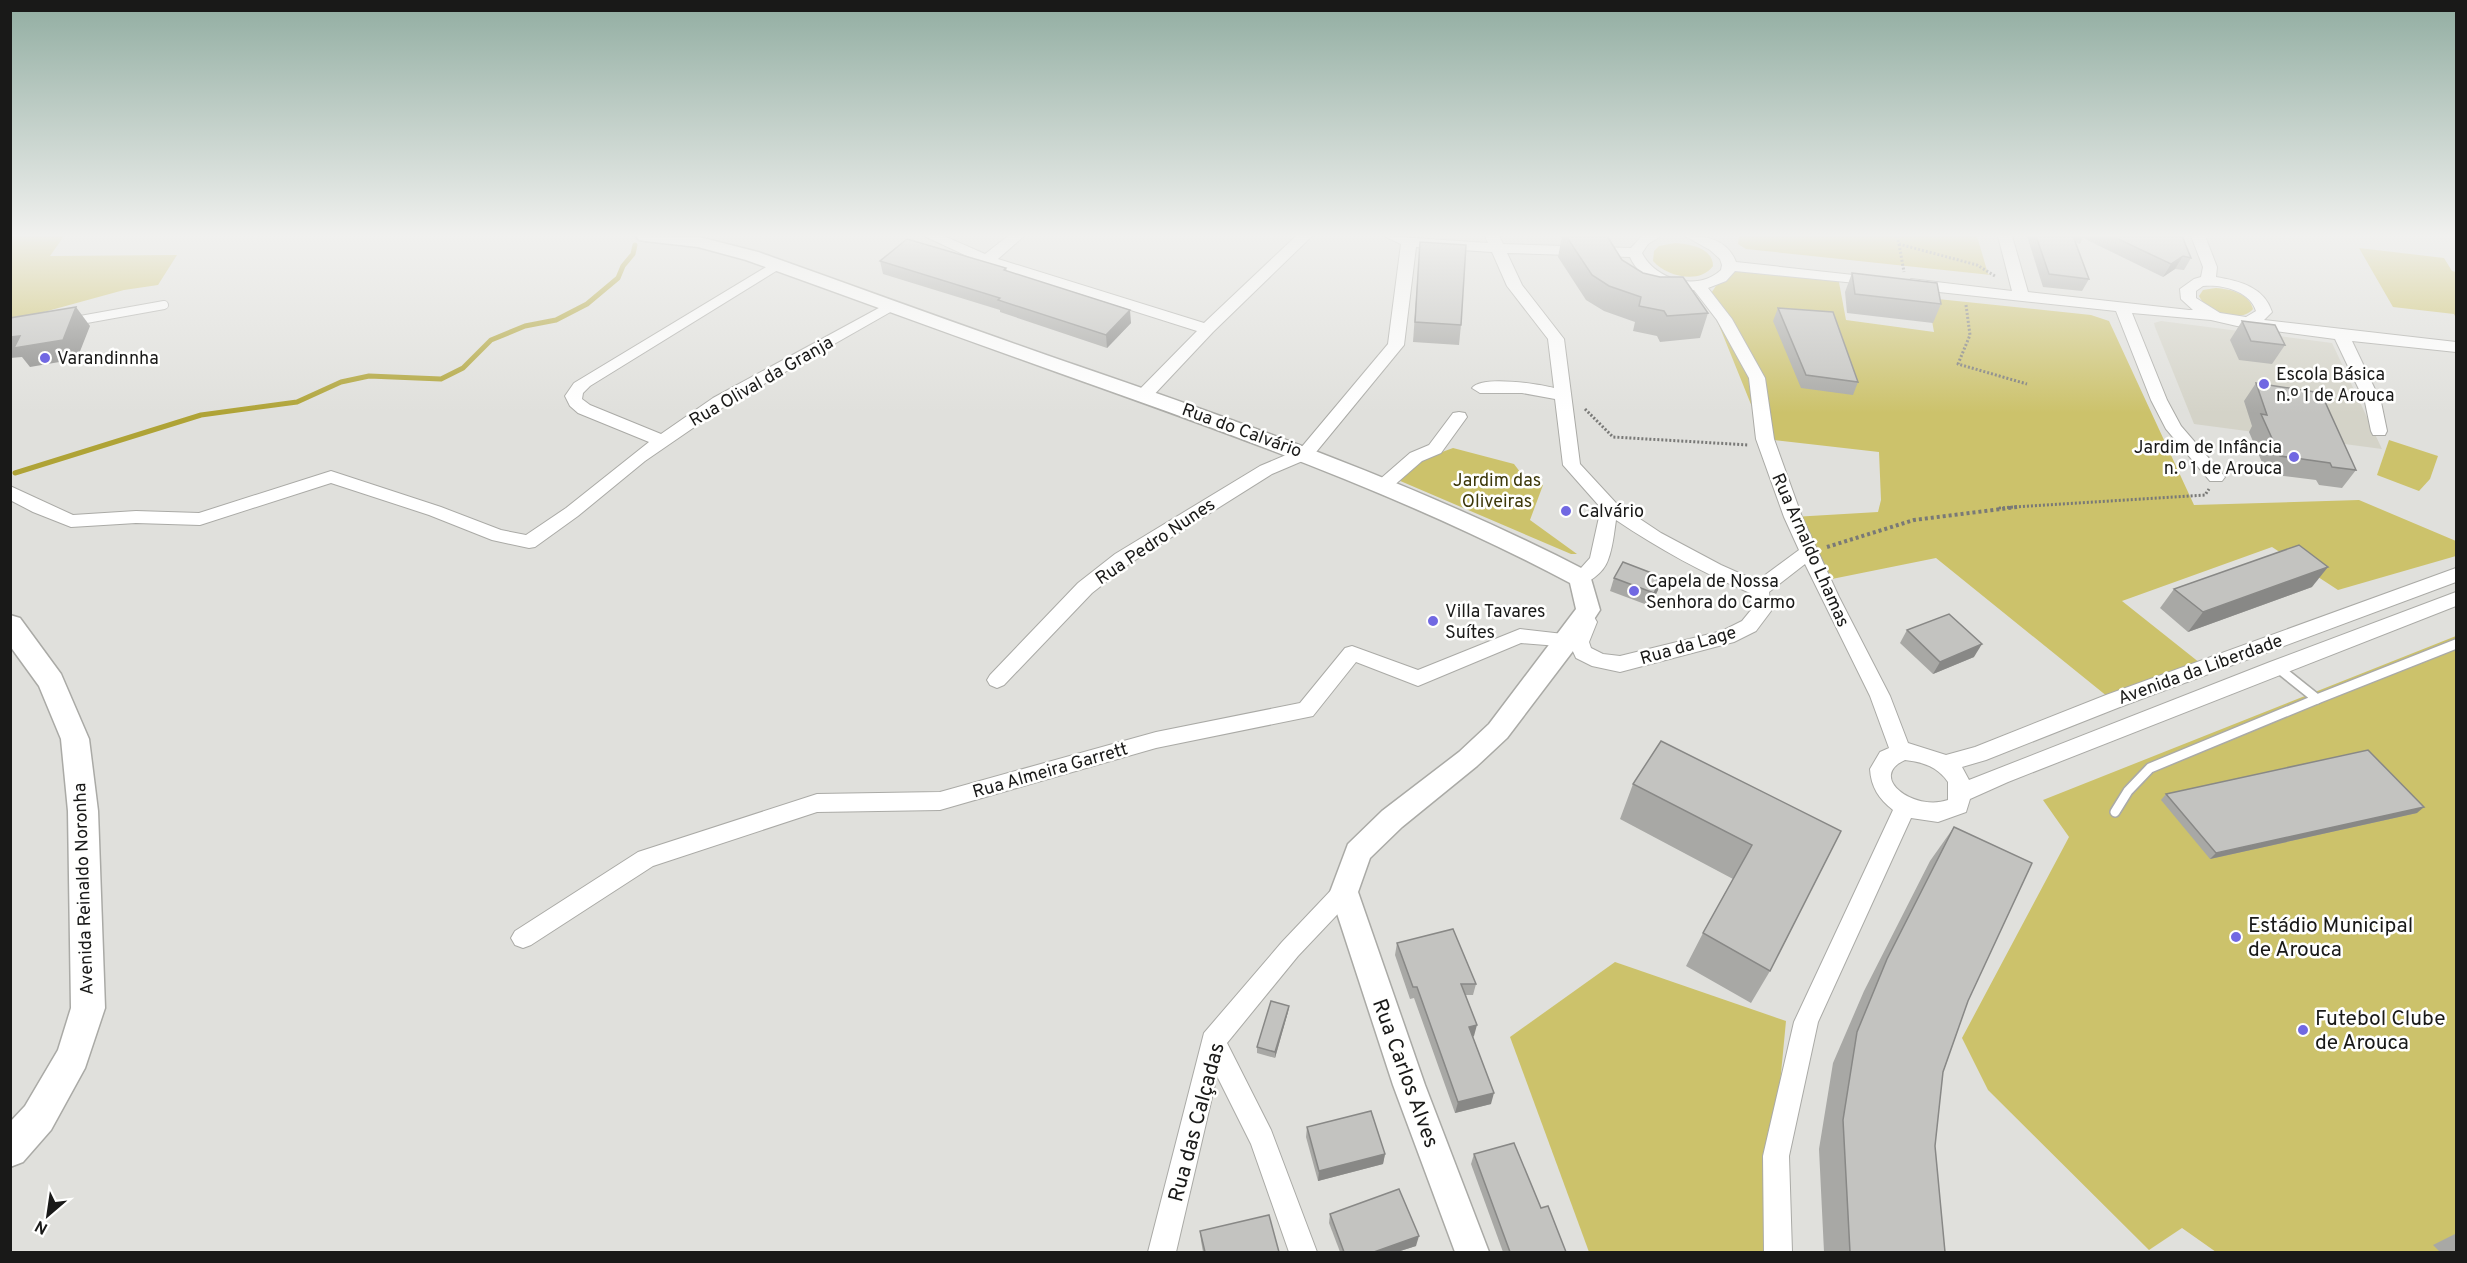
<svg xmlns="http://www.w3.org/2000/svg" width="2467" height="1263" viewBox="0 0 2467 1263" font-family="Overpass,sans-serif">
	<rect width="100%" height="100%" fill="#e0e0dc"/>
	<path fill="#d4d3c8" d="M2161,321l171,22 50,106 -188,-25 -39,-97 -1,-4z"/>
	<g fill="#ccc26b">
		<path d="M11,236h53l-14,20 127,-1 -19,30 -34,5 -113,31z"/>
		<path d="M1739,236h238l11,38 3,1 -245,-26 -8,-5z"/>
		<path d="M1675,243c15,1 38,5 38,23 -14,19 -47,10 -60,-5l1,-10 5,-5z"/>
		<path d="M2359,248l85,10 8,13 4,1v46l-2,-4 -61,-7z"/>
		<path d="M1729,266l109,11 8,43 88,12 -6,-34 163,17 18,6 85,184 165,-5 97,41v15l-118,34 -66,-43 -150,54 83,66 -92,34 -177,-143 -114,23 -29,-64 85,-5 3,-12 -2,-48 -114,-13 -57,-141z"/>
		<path d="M2216,288c13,1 33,5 37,21 -12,15 -47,3 -54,-13l4,-6z"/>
		<path d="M2389,440l49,16 -8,23 -11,12 -42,-16z"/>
		<path d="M1453,448l61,16 13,17 16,4 -13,35 47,34h-6l-173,-74 28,-22z"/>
		<path d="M2456,636v616h-240l-34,-24 -33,22 -161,-160 -26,-52 107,-201 -26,-37z"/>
		<path d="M1615,962l171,59 -22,231h-175l-79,-215z"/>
	</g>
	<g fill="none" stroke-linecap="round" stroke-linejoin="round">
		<path stroke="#afa336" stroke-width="5" d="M15,473l186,-58 96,-13 44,-20 28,-6 72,3 22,-11 28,-28 34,-14 31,-6 31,-16 31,-26 5,-12 10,-12 2,-9"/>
		<defs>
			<path id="service-far1" d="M75,321l89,-16"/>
			<g id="service">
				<path d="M2317,699l139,-55"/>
				<path d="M2115,812l13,-21 22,-23 167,-69 -40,-32"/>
			</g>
			<g id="minor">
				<path d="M924,236h20l41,18 23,-18h16l-26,23 206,64 92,-87h16l-99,96 -64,68h-12l-2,-4 2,-4 60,-61 -215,-68z"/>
				<path d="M1384,236l104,7 -3,-7h14l4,8 128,4 11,-12h19l-13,8 -6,9c13,27 56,39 79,17l1,-5 -2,-6 -10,-9 -25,-14c22,0 42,3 51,26l145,16 2,3 -2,3 -5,1 -141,-14 -9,10 -18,7 24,31 33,59 9,61 28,78 37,80 51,99 18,47 38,12 29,-8 131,-52 350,-127v14l-336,125 -134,53 -24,7 7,13 301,-118 186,-70v14l-448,176 -38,17 -4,13 -28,10 -27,-4 -93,204 -29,134 3,96h-28l-1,-96 31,-134 99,-212c-14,-11 -22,-23 -23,-41l10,-17 9,-4 -19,-52 -65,-132 -36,28 2,19 -15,20 -22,11 -114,30 -28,-6 -16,-8 -5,-11 -50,-4 -103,43 -62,-24 -43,54 -157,32 -216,62 -123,2 -164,54 -122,79 -8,3 -8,-3 -4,-7 4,-7 123,-79 179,-58 123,-2 216,-60 144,-29 45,-55 7,-2 66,24 102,-41 52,6 8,-18 7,-2 7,2 3,5 -8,20 2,6 12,6 17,2 102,-25 20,-10 9,-11 -1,-17c-47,-20 -91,-44 -134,-73 -2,13 -3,27 -8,40 -4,12 -21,27 -34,23l-2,-5 18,-20 11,-50 -38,-43 -8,-66 -33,-6h-42l-8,-5c10,-13 66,-4 82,0l-6,-49 -41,-53 -15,-34 -76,-5 -12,98 -92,112 -40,17 -143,90 -37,29 -88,92 -7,3 -7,-3 -3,-5 3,-5 88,-92 37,-29 145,-88 40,-17 88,-105 13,-100zM1507,253l123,4c11,25 39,33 64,33l23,30 32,58 7,61 28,78 15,33 -42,31 -36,-16 -60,-32 -45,-30 -36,-39 -16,-125 -42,-54zM1905,760c18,2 33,7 43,22v18c-34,12 -81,-23 -43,-40z"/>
				<path d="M1998,236h14l16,56 161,18h4l-12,-11 -1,-10 14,-10 7,-2 2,-10 -12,-31h14l12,31 -1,10c24,4 48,10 56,35l-8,8 192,22v10l-104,-11 29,61 6,29 -2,4h-12l-2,-4 -6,-29 -30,-63 -98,-13 -26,-6 -79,-7 35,87 14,26 44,51 -3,4h-12l-44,-52 -15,-29 -35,-89 -205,-22 -8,-5 8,-5 101,12zM2203,286c19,-2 47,5 53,25l-10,6 -26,-4 -24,-15v-7z"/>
				<path d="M776,261l7,4 -2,3 -191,118 -7,7 -1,6 8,6 71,29 52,-36 175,-95 5,-2 8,5 -176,100 -80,55 -67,55 -43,31 -6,1 -37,-8 -63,-25 -98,-32 -131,42 -64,-2 -65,4 -38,-15 -23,-12v-14l63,29 63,-4 63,2 132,-42 110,36 60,23 25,5 40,-27 83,-66 -71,-29 -8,-7 -5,-10 9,-13z"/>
				<path d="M1459,412l6,1 2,4 -26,36 -19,8 -31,27h-12l-3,-4 3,-4 31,-27 19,-8 24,-32z"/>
				<path d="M1344,882l8,3 3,7 -3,7 -54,57 -71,87 44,87 46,122h-28l-38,-108 -34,-68 -41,176h-28l56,-219 78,-91 54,-57z"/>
			</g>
			<path id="tertiary" d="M636,236l63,1 59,15c107,38 213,77 320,114 174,60 347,121 511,206l11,38 -24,37 -69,91 -30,28 -75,61 -32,31 -12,34 67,193 64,167h-34l-62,-167 -63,-193 18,-48 34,-33 77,-59 30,-28 87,-115 -6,-26c-162,-86 -333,-147 -505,-208 -107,-38 -213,-77 -319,-115l-48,-13 -53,-6 -6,-1z"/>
			<path id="secondary" d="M10,615l10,3 41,56 28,65 9,72 7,197 -20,60 -34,62 -28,32 -13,5v-45l15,-16 33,-56 13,-42 -3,-197 -7,-72 -22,-53 -29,-40z"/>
		</defs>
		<use href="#service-far1" stroke="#aaaaa6" stroke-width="10"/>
		<use href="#service" stroke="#aaaaa6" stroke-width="12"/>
		<use href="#minor" stroke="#aaaaa6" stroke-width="2"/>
		<use href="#tertiary" stroke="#aaaaa6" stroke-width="3"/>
		<use href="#secondary" stroke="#aaaaa6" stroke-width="3"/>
		<g stroke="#797977" stroke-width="3" stroke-dasharray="2 2" stroke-linecap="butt">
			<path d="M1897,236l2,8 78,21 18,11"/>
			<path d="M1899,244l5,28"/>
			<path d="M1966,305l4,30 -12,29 69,20"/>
			<path d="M1585,409l28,28 136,8"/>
			<path d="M1999,508l206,-13 4,-6"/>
		</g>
		<path stroke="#797977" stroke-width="4" stroke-dasharray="3 3" stroke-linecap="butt" d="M1827,547l87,-27 103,-13"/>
		<use href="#service-far1" stroke="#fff" stroke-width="8"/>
		<use href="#service" stroke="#fff" stroke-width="9"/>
		<use href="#minor" fill="#fff" fill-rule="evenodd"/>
		<use href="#tertiary" fill="#fff" fill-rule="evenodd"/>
		<use href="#secondary" fill="#fff" fill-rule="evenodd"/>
	</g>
	<g fill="#a8a8a5">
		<path d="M1562,236h45l15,24 86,53 -8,25 -40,4 -3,-6 -24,-5 2,-9 -31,-11 -18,-11 -28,-43z"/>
		<path d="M2027,236h155l9,22 -7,12 -9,-1 -12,8 -80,-39 -3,6 -5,-2 14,37 -7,12 -39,-4z"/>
		<path d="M1420,242l41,83 -2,20 -46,-3z"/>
		<path d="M880,261l126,7 1,3 124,52 -24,25 -107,-36v-2l-117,-36z"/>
		<path d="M1852,273l89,31 -8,19 -86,-10 -2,-21z"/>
		<path d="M1778,308l80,74 -5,13 -52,-7 -28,-67z"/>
		<path d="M2242,321l43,24 -13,19 -33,-4 -9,-20z"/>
		<path d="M2256,383l100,87 -14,18 -23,-3 -3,-5 -49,-6 -18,-42 3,-6 -8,-25z"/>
		<path d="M1614,578l44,12 -8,16 -40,-15z"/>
		<path d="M2312,587l-124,45 -28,-24 14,-19z"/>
		<path d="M1907,630l67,27 -41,17 -33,-31z"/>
		<path d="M1633,784l208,47 -71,140 -19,32 -65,-37 17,-33 30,-54 -113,-60z"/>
		<path d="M2166,794l251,19 -207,46 -49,-59z"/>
		<path d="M1954,827l14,174 -25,71 -8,74 10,106h-121l-5,-103 14,-86 31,-72 66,-130z"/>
		<path d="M1397,943l79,41 -3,11h-7l8,41 -1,1 18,67 -36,9 -41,-115 -4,1 -15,-44z"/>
		<path d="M1289,1006l-1,6 -13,46 -18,-5v-6z"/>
		<path d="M1307,1127l78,27 -2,10 -65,17 -12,-44z"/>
		<path d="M1474,1154l67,54 25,44h-63l-32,-88z"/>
		<path d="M1330,1214l86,32 -19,6h-57l-11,-29z"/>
		<path d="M1200,1231l79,21h-76l-2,-11z"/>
		<path d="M2457,1233v19h-17l-7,-7z"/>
	</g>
	<g fill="#888886">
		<path d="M2183,256l-8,13 -12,8 8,-13z"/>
		<path d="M76,307l14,19 -13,33 -47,8 -8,-10 -12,1v-21l10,-1z"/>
		<path d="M1130,310l1,13 -24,25 -1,-13z"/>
		<path d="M2328,567l-16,20 -124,45 15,-20z"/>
		<path d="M1662,577l-4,13 -8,16 4,-13z"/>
		<path d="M1982,644l-8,13 -41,17 7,-12z"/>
		<path d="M2424,807l-7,6 -207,46 6,-6z"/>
		<path d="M1289,1006l-1,6 -13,46v-6z"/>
		<path d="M1477,1025l-3,11 -8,2 3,-11z"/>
		<path d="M1494,1093l-3,11 -36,9 3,-11z"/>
		<path d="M1385,1154l-2,10 -65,17 1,-10z"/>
		<path d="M1419,1236l-3,10 -19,6h-23z"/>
	</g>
	<g fill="#c3c3c0" stroke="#888886" stroke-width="1.5">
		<path d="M1566,236h41l15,24 21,13 17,4h23l25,36 -41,3 -3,-5 -25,-5 2,-9 -32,-11 -17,-11z"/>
		<path d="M2036,236h37l16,43 -40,-5z"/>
		<path d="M2112,236h70l9,22 -8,-2 -12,8z"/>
		<path d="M907,239l99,29 -2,2 126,40 -24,25 -108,-35 2,-2 -120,-37z"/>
		<path d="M1420,242l46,3 -5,80 -46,-3z"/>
		<path d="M1852,273l85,10 4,21 -86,-10z"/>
		<path d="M76,307l-13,33 -49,8 6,-12 -10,1v-19z"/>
		<path d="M1778,308l55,4 25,70 -52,-7z"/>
		<path d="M2242,321l33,4 10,20 -34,-4z"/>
		<path d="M2256,383l65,10 35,77 -24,-3 -2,-4 -50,-7 -19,-42 6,1z"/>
		<path d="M2299,545l29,22 -125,45 -29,-23z"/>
		<path d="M1623,562l39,15 -8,16 -40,-15z"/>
		<path d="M1949,614l33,30 -42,18 -33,-32z"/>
		<path d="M1661,741l180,90 -71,140 -67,-38 49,-88 -119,-61z"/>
		<path d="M2368,750l56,57 -208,46 -50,-59z"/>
		<path d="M1954,827l78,36 -64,138 -25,71 -8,74 10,106h-95l-7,-132 14,-88 30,-73z"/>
		<path d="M1453,929l23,55h-15l16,41 -8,2 25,66 -36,9 -41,-115h-4l-16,-44z"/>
		<path d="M1271,1001l18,5 -14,46 -18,-5z"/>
		<path d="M1371,1111l14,43 -66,17 -12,-44z"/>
		<path d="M1514,1143l27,65 7,-2 18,46h-56l-36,-98z"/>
		<path d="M1399,1189l20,47 -45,16h-30l-14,-38z"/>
		<path d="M1269,1215l10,37h-74l-5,-21z"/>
	</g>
	<linearGradient id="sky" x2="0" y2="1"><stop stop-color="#91ada1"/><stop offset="0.57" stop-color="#f1f1ef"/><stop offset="1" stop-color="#f1f1ef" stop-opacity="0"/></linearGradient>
	<rect width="2467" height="413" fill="url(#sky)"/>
	<g fill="#7168e2" stroke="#fffffe" stroke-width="2">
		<circle cx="45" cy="358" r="6"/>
		<circle cx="2264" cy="384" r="6"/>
		<circle cx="2294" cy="457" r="6"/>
		<circle cx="1566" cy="511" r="6"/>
		<circle cx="1634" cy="591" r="6"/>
		<circle cx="1433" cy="621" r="6"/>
		<circle cx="2236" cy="937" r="6"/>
		<circle cx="2303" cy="1030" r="6"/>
	</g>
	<g text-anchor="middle" stroke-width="5" stroke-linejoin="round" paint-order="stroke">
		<g font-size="18" fill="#191918" stroke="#fffffe" text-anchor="start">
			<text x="57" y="364">Varandinnha</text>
			<text x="2276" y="380">Escola Básica<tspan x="2276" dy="21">n.º 1 de Arouca</tspan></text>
			<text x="2282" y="453" text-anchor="end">Jardim de Infância<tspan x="2282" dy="21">n.º 1 de Arouca</tspan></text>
			<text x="1578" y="517">Calvário</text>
			<text x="1646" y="587">Capela de Nossa<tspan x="1646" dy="21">Senhora do Carmo</tspan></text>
			<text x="1445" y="617">Villa Tavares<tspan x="1445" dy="21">Suítes</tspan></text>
		</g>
		<g font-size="18" fill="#191918" stroke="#fffffe">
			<text transform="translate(761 381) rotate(-30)" y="6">Rua Olival da Granja</text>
			<text transform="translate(1242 430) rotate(20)" y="6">Rua do Calvário</text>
			<text transform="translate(1155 541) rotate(-34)" y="6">Rua Pedro Nunes</text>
			<text transform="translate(1811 550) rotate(66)" y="6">Rua Arnaldo Lhamas</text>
			<text transform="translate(1688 645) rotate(-16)" y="6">Rua da Lage</text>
			<text transform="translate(2200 669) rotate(-20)" y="6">Avenida da Liberdade</text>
			<text transform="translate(1050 770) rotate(-16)" y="6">Rua Almeira Garrett</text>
			<text transform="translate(83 889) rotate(-92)" y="6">Avenida Reinaldo Noronha</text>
		</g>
		<g font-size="18" fill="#3d380a" stroke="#fffffe">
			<text x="1497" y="486">Jardim das<tspan x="1497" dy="21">Oliveiras</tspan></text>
		</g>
		<g font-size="21" fill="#191918" stroke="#fffffe" text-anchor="start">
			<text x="2248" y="932">Estádio Municipal<tspan x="2248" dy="24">de Arouca</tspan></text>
			<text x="2315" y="1025">Futebol Clube<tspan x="2315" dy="24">de Arouca</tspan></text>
		</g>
		<g font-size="21" fill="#191918" stroke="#fffffe">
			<text transform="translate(1406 1073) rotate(70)" y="7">Rua Carlos Alves</text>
			<text transform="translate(1196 1122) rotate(-75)" y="7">Rua das Calçadas</text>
		</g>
	</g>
	<rect width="2467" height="1263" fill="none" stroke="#191918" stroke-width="24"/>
	<g transform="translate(48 1215) rotate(209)" stroke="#fffffe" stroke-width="4.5" paint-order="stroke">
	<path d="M0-4.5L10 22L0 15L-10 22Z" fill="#191918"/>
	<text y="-9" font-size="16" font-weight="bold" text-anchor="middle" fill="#191918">N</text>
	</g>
</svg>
